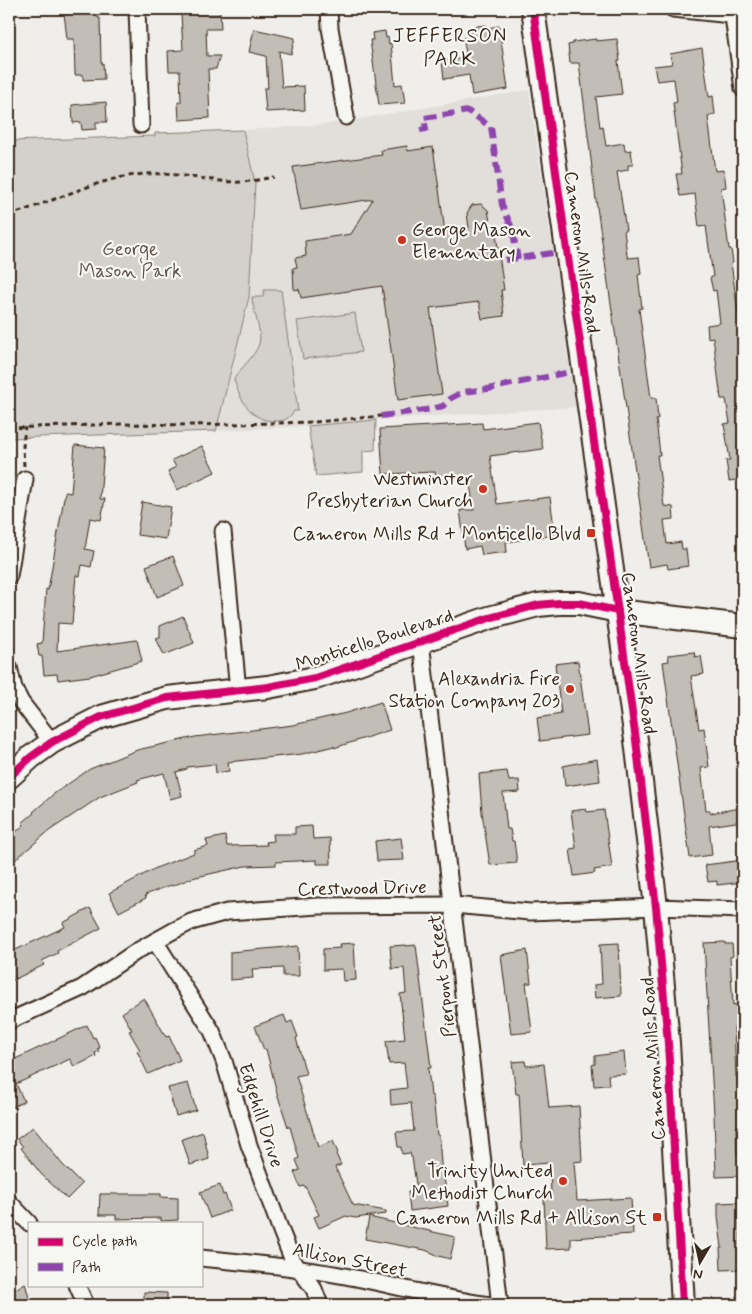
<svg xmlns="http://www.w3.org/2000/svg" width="752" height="1314" viewBox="0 0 752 1314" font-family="Mynerve,sans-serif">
	<rect width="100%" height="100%" fill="#efeeea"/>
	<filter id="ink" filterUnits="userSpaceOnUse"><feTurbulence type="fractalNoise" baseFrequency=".02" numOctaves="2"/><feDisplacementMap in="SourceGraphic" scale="10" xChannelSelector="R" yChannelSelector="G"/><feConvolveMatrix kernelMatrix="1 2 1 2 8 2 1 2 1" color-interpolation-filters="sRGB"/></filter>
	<g filter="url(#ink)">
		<path fill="#e2dfdb" d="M529,90l47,317 -200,13 -68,6 -92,5 33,-134 6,-114 -12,-53 86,-6z"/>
		<g fill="#d4d1cc" stroke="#887e75">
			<path d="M243,130l12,53 -6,114 -33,134 -207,7v-297l146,-5v-3z"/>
			<path d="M264,290h17l17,121h-4c-5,8 -10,10 -19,10 -23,1 -36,-22 -41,-42 7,-12 20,-21 25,-35 4,-12 -7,-34 -7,-47h11z"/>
			<path d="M355,313l6,39 -58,7 -6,-38z"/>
			<path d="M376,420l-1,30 -12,1v21l-47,4 -8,-50z"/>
		</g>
		<g fill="#c2bdb7" stroke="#3b2a1e">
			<path d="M97,10l1,8h2l1,45h2l1,16 -21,1v-5h-8l-1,-36h-7l-3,-26z"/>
			<path d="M220,11l1,18h-15l1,27h13l-4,13h-8l2,49 -31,2 -1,-18h3l-1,-31h-11l-1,-20 15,-1 -2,-37z"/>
			<path d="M486,25l1,3 12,-2 9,63 -36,6 -3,-20 -25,4 -2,-18 25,-3 -4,-20 8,-1 -2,-10z"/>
			<path d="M254,29l41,9 -4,16 -12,-3 3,36 22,-1 1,24 -39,2 -2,-24h4l-2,-32 -17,-4z"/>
			<path d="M385,31l1,7 2,-1 1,7 2,-1 4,42 7,-1 3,19 -26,2 -9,-65h3l-1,-7z"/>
			<path d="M596,39v2l21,-2 3,22h-2l4,33 -26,3 4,30 3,-1 3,20 18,-3 1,8 6,-1 2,15h-5v5l-11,2 9,58h-2l3,25 1,3 11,-1 2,17 -3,1 4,33 -3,1 12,89h5l2,21h-2l4,36h-3l7,51 9,1 1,12 -10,1 3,24 14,-2 1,7h4l2,17 -20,3 -1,-5 -18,3 -53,-367 -17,-137h-9l-2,-18 5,-1v-2z"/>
			<path d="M702,48l7,49 4,-1 2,18 -7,3 7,54 9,-1 2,17 -5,1 8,61h2l2,14h-2l12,83v133l-14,2 -3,-21h4l-6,-36 6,-1 -4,-24h-5l-8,-62 -5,1 -1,-13 13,-2 -4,-33 -3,1 -3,-13 3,-1 -7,-51 -7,1 -4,-33 -15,2 -4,-22h6l-9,-71 4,-1 -3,-23 -17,2 -3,-15 18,-2 -2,-10z"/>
			<path d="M106,102l1,20h-11v7l-14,1 -1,-8 -8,1 -1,-18z"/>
			<path d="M407,146l1,5 25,-4 12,85 24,-4 -2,-15 5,-8 9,-1 7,6 4,24h4l8,56h-3l3,26 -22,3 -3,-17 -49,6 12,86 -44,6 -16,-114 -81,12 -2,-9 -5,1 -1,-22 4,-1 -2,-9 11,-2 -1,-15 46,-7 22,-35 -72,11 -8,-43 89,-12 -1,-5z"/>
			<path d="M538,422l5,27 -53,7 7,48 53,-7 5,38 -49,7 1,10 -25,3 -2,-9 -15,3 -5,-39h14l-5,-32 -32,4 -2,-10 -52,2 -3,-45 102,-6 1,6z"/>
			<path d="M75,445l29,3 -4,51h5l-4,21 -11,-2 -5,31 9,2 -3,16 -9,-2 -2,11 -4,-1 -4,49 -14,-1 -1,28 80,-11 5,21 -52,15 -32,4 -1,-6 -13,1 -2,-19h-3l-2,-12 5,-1 4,-54 2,1 17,-98 6,1z"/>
			<path d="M202,446l13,26 -38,18 -9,-19 8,-4 -4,-7z"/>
			<path d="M142,502l29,5 -5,32 -29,-4z"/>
			<path d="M173,556l11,30 -27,11 -11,-31z"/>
			<path d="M183,616l11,27 -30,12 -8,-17 4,-1v-11z"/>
			<path d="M694,652l1,5 6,-1 3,18 -13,2 8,53 5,-1 5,39 -8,1 5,42h4v3l31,-5 2,13 -34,5 3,29 -22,3 -27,-196 6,-1 -1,-6z"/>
			<path d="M578,661l10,74 -48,6 -3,-23 24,-4 -6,-50z"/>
			<path d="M381,702l9,28 -56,18v-2l-32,8 -74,8 1,9 -13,2 -1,-9 -28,3v2l-11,3 6,24 -12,3 -6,-26 -27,7 1,2 -38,15 -51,34 -40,34v-27l15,-13 -2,-2 12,-10 -1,-1 22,-19 35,-24 47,-19 58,-13 98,-12 53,-12z"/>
			<path d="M597,759l3,22 -35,5 -2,-20z"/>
			<path d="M507,771l2,10 10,-1 1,12 -17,1 4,36h3l2,12h2l3,22 -27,2 -8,-52 -3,-39z"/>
			<path d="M586,809l1,3 17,-2 8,57 -18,3 1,3 -21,3 -4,-27 6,-1 -5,-37z"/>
			<path d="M312,826l1,13 17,-1 1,26h-14v-4l-41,2v3l-31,1 -53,12 -20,8 -1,-1 -26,10 1,3 -27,14 -10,-19 47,-25 38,-15v-3l14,-4 -2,-6 19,-4 2,10 40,-1 -1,-3 8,-1 -1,-7h22v-7z"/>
			<path d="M401,838l3,22 -27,1 -2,-20z"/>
			<path d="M743,860v22l-26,3v-4l-9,1 -3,-17z"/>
			<path d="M90,908l11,20 -44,23 1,2 -16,8 2,4 -35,17v-29l56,-26 -2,-4z"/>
			<path d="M725,942v2h7l1,12 -3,1 3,48 5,-1 1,23h-5l2,50h2l1,16h3l1,34h-7l1,27 6,-1v23l-27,1 -2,-63 -10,-171z"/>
			<path d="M354,943l2,37 -13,1 -1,-12 -19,1v-21l17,-1 -1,-4z"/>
			<path d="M619,943l2,53 -26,2 -1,-13 8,-1 -2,-40z"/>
			<path d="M406,945v1l10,-1 15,123h-3l3,28h2l4,39h2l3,43 2,-1 4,29 -38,5 -2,-19 9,-1 -5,-34h-1l-1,-4 -8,1 -1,-7h-3l-2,-15 18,-1 -3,-28 -20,2 -1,-15 17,-2 -3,-25 -15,1 -3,-23 19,-2 -5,-45 6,-1 -2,-25 -12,1 -2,-23z"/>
			<path d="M298,946l1,30h-16v-8l-31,1 1,9 -23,2v-28z"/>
			<path d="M527,950l4,33h-5l6,49 -21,2 -10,-79z"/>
			<path d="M144,998l22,39 3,-1 11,24 -32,14 -11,-23 3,-1 -11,-19 3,-1 -10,-17z"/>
			<path d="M284,1015l3,8 5,-2 6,16 -2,1 10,36 -10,2 22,71 15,-6 5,12 -2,1 5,11 -6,2 18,38 33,6v3l-31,4 -9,-2 -27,12 -5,-11 5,-2 -14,-29 -5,1 -6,-15 6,-2 -4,-10 3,-2 -9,-31h-2l-11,-34 -11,-44 -2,1 -9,-24z"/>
			<path d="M87,1025l6,13 2,-1 5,11 -3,1 2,2 -4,2 1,3 -22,11 -4,-8 -54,25 8,17 -15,8v-47z"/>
			<path d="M624,1052l2,22 -18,1 1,10 -15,1 -2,-21 3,-1v-8z"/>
			<path d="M525,1061l1,5 18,-2 5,44 30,-2 3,55 -8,1 3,39 54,-3 2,36 -62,4v10l-25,1 -2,-51 7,-1 -1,-34 -27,2 -4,-71h-3l-4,-32z"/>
			<path d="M188,1083l8,27 -20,6 -8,-28z"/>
			<path d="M33,1127l29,37 20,20 -15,15 -26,-25 -20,-26 2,-1 -6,-8z"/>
			<path d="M203,1132l6,27 -19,6 -8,-26z"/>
			<path d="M220,1185l3,10 2,-1 6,16 -21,8 -10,-26z"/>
			<path d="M100,1194h61v3l17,1v22l-17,1v-3l-45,1v-4h-17z"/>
			<path d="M743,1202v18h-2l-1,4 3,45 -22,1 -1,-22h2l-4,-31v-14z"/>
			<path d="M369,1217l86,20 -5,22 -15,-4v-1l-10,-4 -60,-11z"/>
			<path d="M25,1283l6,22h-11l-9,-13z"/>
			<path d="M144,1292l23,1v12h-23z"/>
		</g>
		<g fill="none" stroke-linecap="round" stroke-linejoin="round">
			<defs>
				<g id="street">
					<path d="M137,9l4,116"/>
					<path d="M329,9l1,19 16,89"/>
					<path d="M673,9l68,7"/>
					<path d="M732,9l11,80"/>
					<path d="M223,531l15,160"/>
					<path d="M9,576l16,-97"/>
					<path d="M421,642l79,663"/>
					<path d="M9,667l5,21 7,14 31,40"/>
					<path d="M155,941l57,90 12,30 25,84 32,86 12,30 21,28 6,16"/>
					<path d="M9,1021l73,-33 55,-37 36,-20 18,-9 36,-10 92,-6 134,-1 77,7 126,-5 87,3"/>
					<path d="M9,1202l20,21"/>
					<path d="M201,1258c49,5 97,9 144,18 49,9 97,23 146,29"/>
					<path d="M77,1285l9,20"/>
				</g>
				<g id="secondary">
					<path d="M533,9l103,731 20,167 12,136 15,262"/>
					<path d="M9,777l22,-20 21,-15 49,-25 66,-19 101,-11 47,-9 174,-60 49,-13 21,-2h20l39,8 125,15"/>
				</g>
			</defs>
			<use href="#street" stroke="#3b2a1e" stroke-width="19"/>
			<use href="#secondary" stroke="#3b2a1e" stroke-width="26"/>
			<g stroke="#3b2a1e" stroke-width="3" stroke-dasharray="5 4" stroke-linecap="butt">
				<path d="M9,215c45,-13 88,-37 135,-41 28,-2 60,6 88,8 14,1 29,-3 42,-5"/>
				<path d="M9,428l112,-4 71,1 123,-3 66,-6"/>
				<path d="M24,466l-1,-19 2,-20"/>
			</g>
			<use href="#street" stroke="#f6f6f2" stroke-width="15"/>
			<use href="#secondary" stroke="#f6f6f2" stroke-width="22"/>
			<g stroke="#8e44ad" stroke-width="6" stroke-dasharray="12 6" stroke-linecap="butt">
				<path d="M420,130l6,-1 -2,-11 44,-7 23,16 11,78 10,23 6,31"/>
				<path d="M505,260l48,-7"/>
				<path d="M381,416l51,-7 11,-3 8,-8 12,-6 25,-3 82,-17"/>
			</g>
			<defs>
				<g id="cycleway">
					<path d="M533,9l103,731 20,167 12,136 15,262"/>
					<path d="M9,777l22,-20 21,-15 35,-18 14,-7 66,-19 101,-11 47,-9 174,-60 49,-13 21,-2h20l39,8"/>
				</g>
			</defs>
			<use href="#cycleway" stroke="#f6f6f2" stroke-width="11"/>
			<use href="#cycleway" stroke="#d6006c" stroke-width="8"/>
		</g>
	</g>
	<g fill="#c8321e" stroke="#f6f6f2" stroke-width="2">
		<circle cx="402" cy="240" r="5"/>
		<circle cx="483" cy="489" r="5"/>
		<rect x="586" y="528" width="10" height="10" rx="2.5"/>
		<circle cx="570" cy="689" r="5"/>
		<circle cx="563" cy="1181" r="5"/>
		<rect x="652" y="1212" width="10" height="10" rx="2.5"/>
	</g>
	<g text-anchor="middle" stroke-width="4.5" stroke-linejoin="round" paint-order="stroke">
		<g font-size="19" fill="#3b2a1e" stroke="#f6f6f2" text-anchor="end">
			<text x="412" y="236" text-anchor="start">George Mason<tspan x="412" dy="22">Elementary</tspan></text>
			<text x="473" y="485">Westminster<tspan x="473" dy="22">Presbyterian Church</tspan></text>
			<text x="581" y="540">Cameron Mills Rd + Monticello Blvd</text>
			<text x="560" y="685">Alexandria Fire<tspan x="560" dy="22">Station Company 203</tspan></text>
			<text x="553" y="1177">Trinity United<tspan x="553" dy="22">Methodist Church</tspan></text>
			<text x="647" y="1224">Cameron Mills Rd + Allison St</text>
		</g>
		<g font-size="19" fill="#61544a" stroke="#f6f6f2">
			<text x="130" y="255">George<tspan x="130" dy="22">Mason Park</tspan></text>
		</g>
		<g font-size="19" fill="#3b2a1e" stroke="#f6f6f2">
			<text transform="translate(583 252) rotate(82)" y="7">Cameron Mills Road</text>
			<text transform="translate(374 639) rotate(-18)" y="7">Monticello Boulevard</text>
			<text transform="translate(640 653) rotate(82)" y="7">Cameron Mills Road</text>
			<text transform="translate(362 887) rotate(-1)" y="7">Crestwood Drive</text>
			<text transform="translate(441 976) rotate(-97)" y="7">Pierpont Street</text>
			<text transform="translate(652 1059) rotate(-94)" y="7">Cameron Mills Road</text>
			<text transform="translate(262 1115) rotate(72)" y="7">Edgehill Drive</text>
			<text transform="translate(350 1259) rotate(11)" y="7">Allison Street</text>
		</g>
		<g font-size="20" letter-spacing="1" fill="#3b2a1e" stroke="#f6f6f2">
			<text x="450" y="42">JEFFERSON<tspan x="450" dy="23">PARK</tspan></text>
		</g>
	</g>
	<rect width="752" height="1314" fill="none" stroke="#f6f6f2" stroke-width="30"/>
	<rect x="15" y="15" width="722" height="1284" fill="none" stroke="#3b2a1e" stroke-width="2" filter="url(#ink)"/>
	<rect x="28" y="1222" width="175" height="65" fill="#f6f6f2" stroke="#aba49d"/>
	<rect x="38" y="1238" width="25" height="8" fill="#d6006c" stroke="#aba49d"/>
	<text x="72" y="1246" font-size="15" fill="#3b2a1e">Cycle path</text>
	<rect x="38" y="1263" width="25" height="8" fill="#8e44ad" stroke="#aba49d"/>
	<text x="72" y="1272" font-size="15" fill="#3b2a1e">Path</text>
	<g transform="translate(700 1262) rotate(189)" stroke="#f6f6f2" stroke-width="4" paint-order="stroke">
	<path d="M0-4L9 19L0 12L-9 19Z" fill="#3b2a1e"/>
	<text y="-8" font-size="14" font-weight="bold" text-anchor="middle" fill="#3b2a1e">N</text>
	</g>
</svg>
